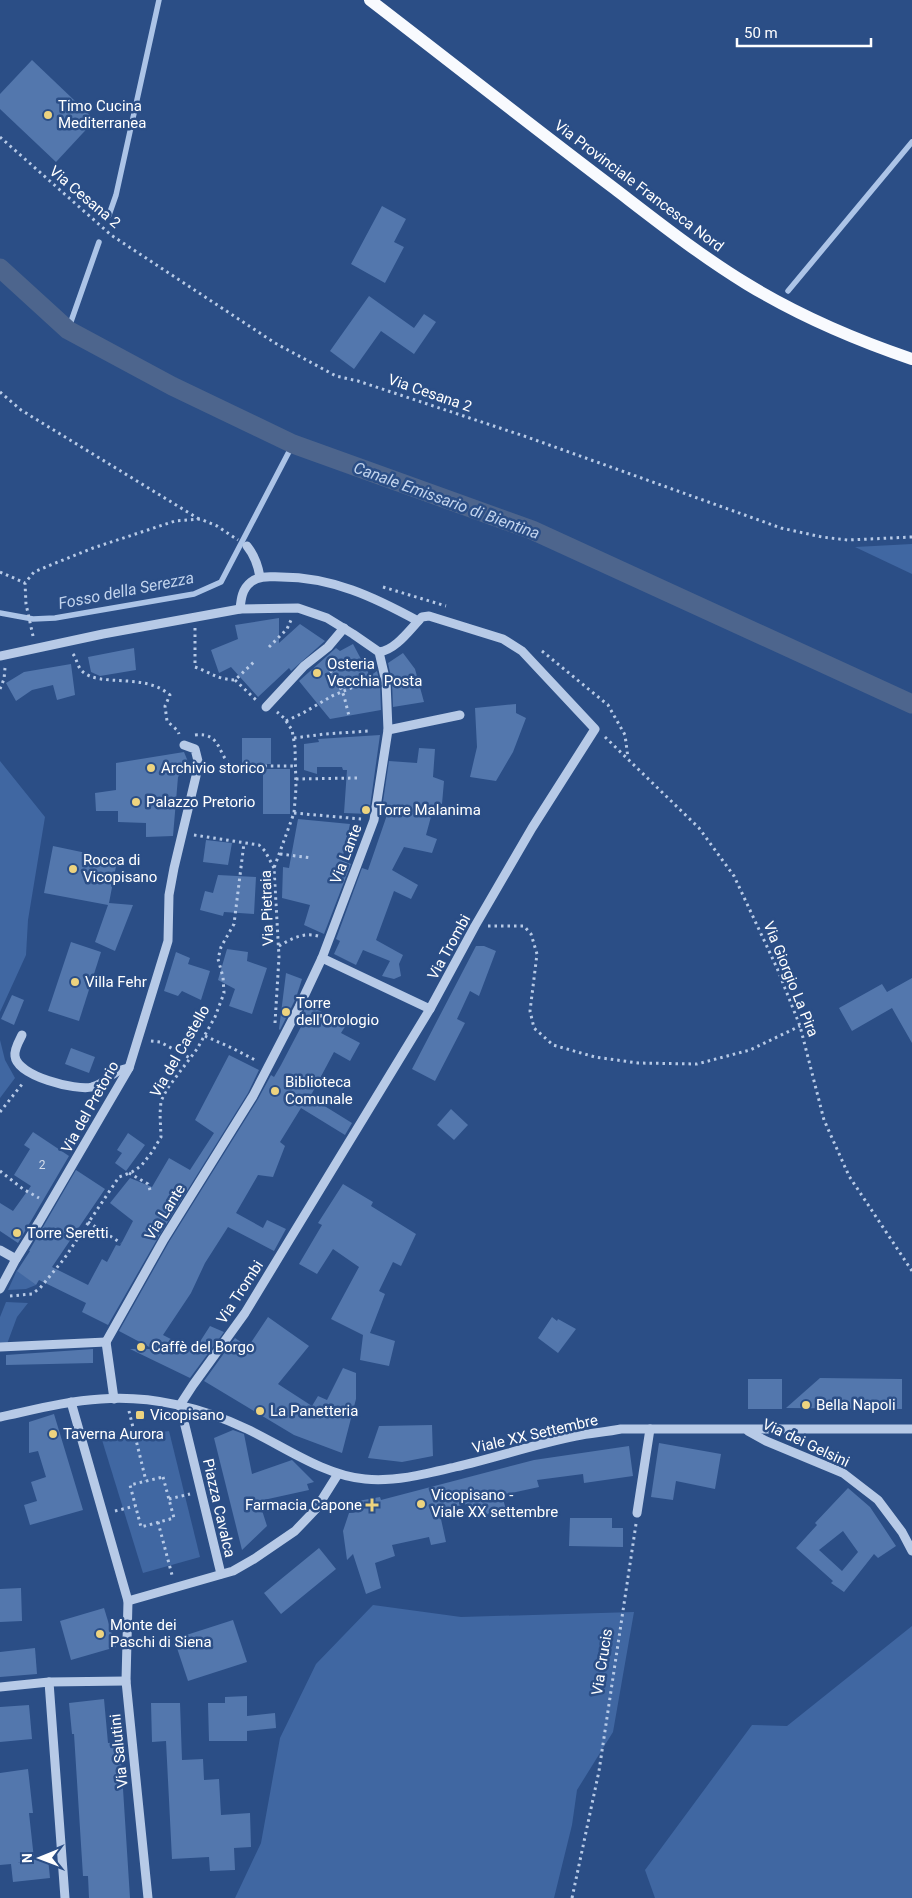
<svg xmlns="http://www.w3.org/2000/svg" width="912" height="1898" viewBox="0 0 912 1898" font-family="Roboto,sans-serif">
	<rect width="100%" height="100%" fill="#2b4e86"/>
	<g fill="#4067a2">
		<path d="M912,544v30l-57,-27z"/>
		<path d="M0,761l45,56 -17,103 -2,35 -26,57z"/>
		<path d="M0,1040l5,20 10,18 -15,20z"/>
		<path d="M17,1270l19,15 -10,4 -18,1z"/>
		<path d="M6,1302l22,1 -11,14 -10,27h-7v-27z"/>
		<path d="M169,1431l31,126 -57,16 -41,-133z"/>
		<path d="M373,1605l88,12 173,-5 -21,120 -36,58 -5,35 -18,73h-319l26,-55 19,-105 36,-74z"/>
		<path d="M912,1626v272h-257l-10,-28 107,-145 35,1z"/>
	</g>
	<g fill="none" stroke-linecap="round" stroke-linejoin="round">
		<g stroke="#acc4e7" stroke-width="5.5">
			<path d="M109,215l7,-20 43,-195"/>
			<path d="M788,291l124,-149"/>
			<path d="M68,330l31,-88"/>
			<path d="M0,613l33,6 22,-1 139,-24 27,-12 72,-138"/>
		</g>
		<path stroke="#4d658d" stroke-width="19" d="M0,268l68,62 104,56 121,58 239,86 380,174"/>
	</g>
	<g fill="#5377ad" fill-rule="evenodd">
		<path d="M32,60l63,60 -39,42 -56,-53v-15z"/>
		<path d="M382,206l24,13 -12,23 10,5 -19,36 -34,-19z"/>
		<path d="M369,296l45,32 10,-14 12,8 -22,32 -33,-23 -27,38 -24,-18z"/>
		<path d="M279,618v25l21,-19 25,17 -34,30 -2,-3 -31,29 -27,-30 -12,6 -8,-23 27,-11 -3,-14z"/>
		<path d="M353,644l17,32 7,-5 3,12 1,27 -51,9 -31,-38 37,-33 4,3z"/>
		<path d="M134,648l2,22 -36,6 -9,-4 -3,-15z"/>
		<path d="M403,653l12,16 9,33 -31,5 -1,-25 -4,-19z"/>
		<path d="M71,664l4,31 -18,5 -4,-15 -21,5 -16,11 -10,-18 18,-11z"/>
		<path d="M516,704v9l10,5 -13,34 -17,29 -26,-4 7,-30 -2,-39z"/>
		<path d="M380,735l-11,79 -25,-1 3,-43h-4l-1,-3h-25v7l-13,-4v-26l15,-2 -1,-3z"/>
		<rect x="242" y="738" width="29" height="26"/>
		<path d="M419,748l16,1 -2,28 11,4 -2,23 -7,-2 -9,33 11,4 -5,14 -28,-6 -12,23 26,15 -7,14 -17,-8 -18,49 27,15 -4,9 2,12 -7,3 -12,-3 8,-15 -27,-11 -7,15 -22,-11 6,-13 -4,-2 26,-71 6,2 19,-55h-6l8,-54 28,2z"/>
		<path d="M184,752l5,12 -11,13 -5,59 -27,1v-14l-28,-1v-11h-22l-1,-18 21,-3v-27z"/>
		<rect x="263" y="769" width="27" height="45"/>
		<path d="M298,819l52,5 -8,36 9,4 -27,70 -20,-9 6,-20 -28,-7 1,-31 6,1z"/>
		<path d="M206,840l26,3 -4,22 -25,-3z"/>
		<path d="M53,846l38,8 11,13 -1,-9 16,3 -8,42 24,2 -18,46 -20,-9 13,-37 -64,-12z"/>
		<path d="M218,875l38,2 -2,37 -30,-2 -1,4 -23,-6 5,-19 8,2z"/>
		<path d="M71,942l30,10 -22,69 -31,-10z"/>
		<path d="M476,946h8l12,5 -17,45 -9,-5 -13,28 8,4 -30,58 -23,-12z"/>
		<path d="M227,949l21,3 -1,9 20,7 -15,46 -23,-8 6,-17 -17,-9z"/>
		<path d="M176,952l14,6 -2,6 22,7 -9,29 -19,-9 -4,5 -14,-5z"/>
		<path d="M286,973l16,6 -6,19 -16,32 -1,-1z"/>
		<path d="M912,978v65l-20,-35 -40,23 -13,-23 43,-24 5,8z"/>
		<path d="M12,995l12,5 -10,25 -13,-6z"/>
		<path d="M307,1004l39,21 -5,8 19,10 -10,18 -16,-9 -24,45 42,26 -7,12 -44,-27 -21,34 5,4 -12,31 -15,-2 -22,38 27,15 4,-8 19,9 -12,22 -46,-24 -23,36 -14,30 -28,42 31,16 16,-25 14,6 -34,46 -60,-29h23l-34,-18 50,-89 89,-143 13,-24 3,2 7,-12 22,-42 -4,-1z"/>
		<path d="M71,1048l24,9 -6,16 -24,-9z"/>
		<path d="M229,1055l30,15 -11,23 -89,143 -51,89 -26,-13 4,-9 -47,-23 -3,5 -19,-14 13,-20h-1l47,-81 29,19 -53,78 36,18 14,-26 5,3 9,-17 4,1 13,-25 -23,-18 20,-25 22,9 17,-29 21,12 24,-37 -19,-13z"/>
		<path d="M451,1109l17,16 -14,15 -17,-15z"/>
		<path d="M33,1132l36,24 -51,87 -18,-12v-28l13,8 18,-25 -17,-11 16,-26 -6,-4z"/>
		<path d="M128,1133l17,12 -19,26 -11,-8 7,-10 -5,-3z"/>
		<path d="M343,1184l30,18 -2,4 45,28 -15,32 -8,-4 -14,29 6,3 -15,39 25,8 -6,25 -29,-6 3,-25 -32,-16 28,-52 -26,-18 -16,25 -18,-10 23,-39 -4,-2z"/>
		<path d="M268,1317l41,29 -31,38 34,22 6,-10 9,4 16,-32 13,5v26l-14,54 -48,-18 -90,-54 31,-43 13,9z"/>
		<path d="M552,1317l5,4 1,-2 18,10 -18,24 -20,-15z"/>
		<path d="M93,1349v14l-87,2v-10z"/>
		<path d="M820,1378l82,1v30l-116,-1z"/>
		<rect x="748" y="1379" width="34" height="30"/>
		<path d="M54,1414l29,96 -53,15 -6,-20 13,-4 -6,-19 15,-5 -8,-26 -9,2v-31z"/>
		<path d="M432,1425l1,31 -31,6 -34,-4 11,-32z"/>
		<path d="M233,1430l11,4 8,40 40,-14 22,22 -7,2 2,6 -50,11 8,25 -25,24 -28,-112z"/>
		<path d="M659,1443l62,11 -6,35 -39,-8 -3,19 -22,-3z"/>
		<path d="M629,1446l4,30 -49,7 -1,-9 -46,6 2,7 -37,8 4,15 -24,5 -1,-7 -13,3 -1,-7 -28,6 7,32 -15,3 -2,-8 -37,8 3,11 -20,7 6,25 -15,6 -13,-40 -6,6 -4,-29 6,-18 10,-1 -1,-11 22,-4 1,3 153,-40z"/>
		<path d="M848,1488l22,19 26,39 -18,12 -4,-4 -30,38 -13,-9 2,-2 -37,-33 21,-23 -2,-2zM843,1531l15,21 -16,19 -23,-21z"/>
		<path d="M570,1518h42v10h11v19l-54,-1z"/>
		<path d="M319,1548l17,21 -55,45 -17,-21z"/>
		<path d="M21,1588l1,33 -22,1v-33z"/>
		<path d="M104,1608l12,39 -45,13 -11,-39z"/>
		<path d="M233,1620l14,42 -59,19 -14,-42z"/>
		<path d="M35,1648l2,26 -37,3v-25z"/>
		<path d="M247,1696v20l28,-3 1,15 -29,3v10h-38l-1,-38h17v-6z"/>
		<path d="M104,1699l4,44 12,-1 10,156h-41l-1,-22h-5l-9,-142h-2l-3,-31z"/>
		<path d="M151,1703h29l2,57 21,-1 1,21 15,-1 2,36 29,-2 1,34 -17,1 1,22 -25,1 -1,-14 -37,2 -6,-118 -14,1z"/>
		<path d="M29,1705l3,34 -32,3v-35z"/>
		<path d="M28,1769l5,44h-4l5,46 14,-1 2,20 -37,4 -2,-18 -11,1v-92z"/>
	</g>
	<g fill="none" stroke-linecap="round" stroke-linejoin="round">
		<g stroke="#b7cae7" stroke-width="3" stroke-dasharray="2.5 4" stroke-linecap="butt">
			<path d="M0,137l111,98 164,108 61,33 22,5 169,56 254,91 41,9 26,3 64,-3"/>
			<path d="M0,392l21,18 178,109"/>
			<path d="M0,572l25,11"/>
			<path d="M383,587l63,19"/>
			<path d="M195,628v39c17,6 21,12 40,13l21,-20"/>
			<path d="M33,636l-7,-32 -1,-21 9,-11 14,-6 45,-18 82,-27 25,-2 17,7 21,14"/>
			<path d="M269,647l18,-18 4,-9"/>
			<path d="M542,651l66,54 17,30 3,23"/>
			<path d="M73,654c4,5 4,12 9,17 17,17 62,1 88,24l-5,11 2,15 11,10 1,3"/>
			<path d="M327,665l11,17 6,14 5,20"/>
			<path d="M235,680l21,20"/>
			<path d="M0,689l4,-10 1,-11"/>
			<path d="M286,721l17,-8 29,-17 41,-17"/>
			<path d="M195,735c27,-3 22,20 37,31h64"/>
			<path d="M605,737l94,91 35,48 43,92 23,58 24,94 25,56 63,95"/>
			<path d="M294,738l31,-4 44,-3"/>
			<path d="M296,779l61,-1"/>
			<path d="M294,813l67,6"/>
			<path d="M194,835l65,10 6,6 9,17"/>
			<path d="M280,854l32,4"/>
			<path d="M488,926h36l7,8 6,20 -7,57 4,17 19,17 42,12 43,6 59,1 53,-14 50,-24"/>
			<path d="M279,946c12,-7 24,-14 39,-10"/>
			<path d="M275,1023l4,-66 -5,-89 20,-55 2,-25 -1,-41 -3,-17 -8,-12 -7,-6"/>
			<path d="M205,1036l27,12 25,13"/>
			<path d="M151,1041l9,1 30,16"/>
			<path d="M0,1112l23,-29"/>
			<path d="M0,1171l23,18 16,9"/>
			<path d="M129,1173l19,11 2,6"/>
			<path d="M88,1222l33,21"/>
			<path d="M10,1296l22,-2 8,-6 24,-29 55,-82 13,-5 9,-6 11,-14 9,-15 -1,-23 1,-13 6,-12 30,-40 18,-32 9,-24 -1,-16 -5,-18 3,-12 13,-23 10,-81"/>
			<path d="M129,1411l17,70"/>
			<path d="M163,1477l11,41 -33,9 -11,-42z"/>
			<path d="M169,1499l21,-5"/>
			<path d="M115,1511l20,-5"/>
			<path d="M158,1522l14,53"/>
			<path d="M572,1898l27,-127 37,-247"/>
		</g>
		<g stroke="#b7cae7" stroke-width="9">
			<path d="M247,546c8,10 11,19 13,31"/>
			<path d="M240,609c1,-10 2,-20 11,-27 9,-7 19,-5 30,-5 51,0 93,20 137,44"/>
			<path d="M0,656l103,-22 137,-25 58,-1 29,10 26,16 26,18 7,30 2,48 -14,90 -52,138 -23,49 -46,89 -89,143 -58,103"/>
			<path d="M266,707l38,-41 24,-19 16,-19"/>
			<path d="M388,730l72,-15"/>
			<path d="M322,958l108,51"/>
			<path d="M22,1035c-3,6 -8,14 -7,21 2,20 61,35 77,31 10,-2 15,-9 23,-14 4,-3 10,-4 14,-5"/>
			<path d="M0,1250l16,9"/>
			<path d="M0,1289l16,-30 23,-37 90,-154 39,-127 1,-46 5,-27 22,-92 2,-15 -3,-12 -11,-4"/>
			<path d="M106,1342l8,57"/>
			<path d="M0,1347l106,-5"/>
			<path d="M71,1402l57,199 -2,80 22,217"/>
			<path d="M180,1405l13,-20 52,-72 37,-61 148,-243 45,-83 57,-98 63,-99 -73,-78 -19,-12 -74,-23 -7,1c-12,12 -26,33 -43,35"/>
			<path d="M180,1405l41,169"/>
			<path d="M0,1417c33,-7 67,-16 101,-18 50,-4 102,9 146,30 36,17 78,47 118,50 30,3 61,-5 90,-12 40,-9 80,-23 121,-31 15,-3 30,-4 45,-7h291"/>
			<path d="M748,1431l18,10 77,32 35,27 24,32 10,19"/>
			<path d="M637,1513l13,-84"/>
			<path d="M128,1601l105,-30 21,-12 41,-28 21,-22 22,-35"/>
			<path d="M49,1682l16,216"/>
			<path d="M0,1687l49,-5 77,-1"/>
		</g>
		<path stroke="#f8fafe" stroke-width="12" d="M370,0c82,63 163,127 245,189 43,33 86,67 132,95 51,31 109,56 165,75"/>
	</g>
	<g fill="#edd37f" stroke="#2b4e86" stroke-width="2">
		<circle cx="48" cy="115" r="5"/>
		<circle cx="317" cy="673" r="5"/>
		<circle cx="151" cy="768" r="5"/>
		<circle cx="136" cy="802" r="5"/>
		<circle cx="366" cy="810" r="5"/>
		<circle cx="73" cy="869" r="5"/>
		<circle cx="75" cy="982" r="5"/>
		<circle cx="286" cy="1012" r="5"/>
		<circle cx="275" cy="1091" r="5"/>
		<circle cx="17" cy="1233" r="5"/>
		<circle cx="141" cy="1347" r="5"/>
		<circle cx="806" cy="1405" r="5"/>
		<circle cx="260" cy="1411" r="5"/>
		<rect x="135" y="1410" width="10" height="10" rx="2.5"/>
		<circle cx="53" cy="1434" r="5"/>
		<circle cx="421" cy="1504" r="5"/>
		<path d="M369.5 1497.5h5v5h5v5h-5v5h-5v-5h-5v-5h5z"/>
		<circle cx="100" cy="1634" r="5"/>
	</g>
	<g text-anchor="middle" stroke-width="5" stroke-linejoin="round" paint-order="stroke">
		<g font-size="12" fill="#d4ddea">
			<text x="42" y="1169">2</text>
		</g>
		<g font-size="15" fill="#fff" stroke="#2b4e86" text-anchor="start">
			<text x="58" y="111">Timo Cucina<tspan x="58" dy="17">Mediterranea</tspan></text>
			<text x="327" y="669">Osteria<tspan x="327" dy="17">Vecchia Posta</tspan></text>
			<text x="161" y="773">Archivio storico</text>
			<text x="146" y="807">Palazzo Pretorio</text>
			<text x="376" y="815">Torre Malanima</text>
			<text x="83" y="865">Rocca di<tspan x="83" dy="17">Vicopisano</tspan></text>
			<text x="85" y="987">Villa Fehr</text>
			<text x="296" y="1008">Torre<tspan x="296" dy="17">dell'Orologio</tspan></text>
			<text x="285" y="1087">Biblioteca<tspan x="285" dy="17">Comunale</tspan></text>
			<text x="27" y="1238">Torre Seretti</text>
			<text x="151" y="1352">Caffè del Borgo</text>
			<text x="816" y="1410">Bella Napoli</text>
			<text x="270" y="1416">La Panetteria</text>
			<text x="150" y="1420">Vicopisano</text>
			<text x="63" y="1439">Taverna Aurora</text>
			<text x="431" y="1500">Vicopisano -<tspan x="431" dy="17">Viale XX settembre</tspan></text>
			<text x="362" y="1510" text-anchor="end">Farmacia Capone</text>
			<text x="110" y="1630">Monte dei<tspan x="110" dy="17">Paschi di Siena</tspan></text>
		</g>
		<g font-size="15" fill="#fff" stroke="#2b4e86">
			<text transform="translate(639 186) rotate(37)" y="5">Via Provinciale Francesca Nord</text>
			<text transform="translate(85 197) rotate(40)" y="5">Via Cesana 2</text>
			<text transform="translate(430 393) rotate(19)" y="5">Via Cesana 2</text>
			<text transform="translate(346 854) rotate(-69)" y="5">Via Lante</text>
			<text transform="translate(267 908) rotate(-92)" y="5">Via Pietraia</text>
			<text transform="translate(449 947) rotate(-61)" y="5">Via Trombi</text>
			<text transform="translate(791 979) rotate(68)" y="5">Via Giorgio La Pira</text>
			<text transform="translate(180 1051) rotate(-60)" y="5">Via del Castello</text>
			<text transform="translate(90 1107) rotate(-61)" y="5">Via del Pretorio</text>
			<text transform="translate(165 1212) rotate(-58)" y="5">Via Lante</text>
			<text transform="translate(240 1292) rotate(-57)" y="5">Via Trombi</text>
			<text transform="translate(535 1434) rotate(-13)" y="5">Viale XX Settembre</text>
			<text transform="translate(806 1443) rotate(25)" y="5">Via dei Gelsini</text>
			<text transform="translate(219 1508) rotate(77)" y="5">Piazza Cavalca</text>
			<text transform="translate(602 1662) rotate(-81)" y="5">Via Crucis</text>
			<text transform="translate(119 1751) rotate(-96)" y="5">Via Salutini</text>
		</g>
		<g font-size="16" font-style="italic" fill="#c2d4ee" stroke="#2b4e86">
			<text transform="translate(447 500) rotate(20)" y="6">Canale Emissario di Bientina</text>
			<text transform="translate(126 590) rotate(-11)" y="6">Fosso della Serezza</text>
		</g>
	</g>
	<g transform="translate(40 1858) rotate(269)" stroke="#2b4e86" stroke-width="4" paint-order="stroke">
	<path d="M0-4L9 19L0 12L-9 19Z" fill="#ffffff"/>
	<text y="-8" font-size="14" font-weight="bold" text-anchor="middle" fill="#ffffff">N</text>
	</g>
	<path d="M737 38v8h134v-8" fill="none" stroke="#ffffff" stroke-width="2.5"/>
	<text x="744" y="38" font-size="15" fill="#ffffff" stroke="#2b4e86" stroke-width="4" paint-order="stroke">50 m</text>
</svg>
